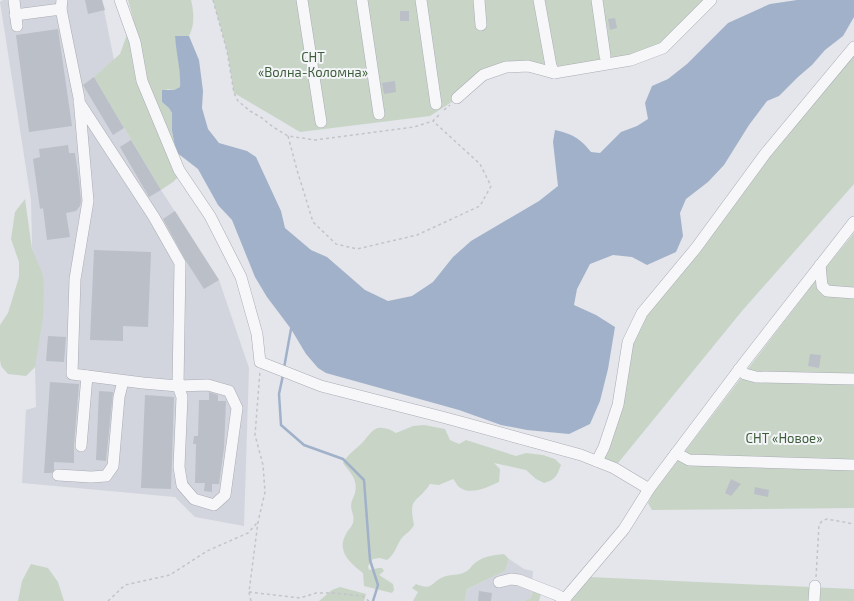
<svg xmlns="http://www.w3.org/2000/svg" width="854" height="601" viewBox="0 0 854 601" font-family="'Exo 2',sans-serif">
	<rect width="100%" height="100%" fill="#e4e6eb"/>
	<g fill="#d2d5dd">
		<path d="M3,0h99l12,60 -20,17 67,113 58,90 30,88 -5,158 -49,-9 -20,-20 -153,-14 4,-73 10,-3 -5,-207 -31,-198z"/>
		<path d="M509,559l15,10 9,2 -2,27 -7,3h-59l2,-12 38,-18z"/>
	</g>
	<g fill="#c8d5c6">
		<path d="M128,0h63c3,12 4,25 -2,36h-14c2,17 6,34 5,51l-6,3 -7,-1 -5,13 7,6 3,5v18l4,21 9,18 -12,12 -12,8 -67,-113 26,-23 13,-36z"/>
		<path d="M213,0h498l-48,48 -109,25 -48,-6 -76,49 -130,16 -66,-39 -7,-42z"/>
		<path d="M854,47v137l-112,127 -128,157 -17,-7 7,-14 24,-105 14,-29z"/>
		<path d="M25,199l7,50 11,26 1,14 -1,28 -8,50 -9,9 -18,-2 -7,-8 -1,-6v-35l8,-12 11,-36v-15l-8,-23 4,-27z"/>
		<path d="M854,233v275l-202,2 -4,-7 5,-10 166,-217z"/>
		<path d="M424,425l21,4 5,11 9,4 7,-4 50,16 10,-3 17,2 12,4 6,6c-4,11 -6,15 -17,18l-8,-4 -10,-9 -32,-7 6,6 -1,13c-11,5 -29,14 -40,5 -2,-2 -4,-6 -6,-8l-14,6 -9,-1c-13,20 -22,12 -16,41 -3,6 -9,9 -13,14 -5,8 -6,15 -14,21l-7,-2 -7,1 -5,7 1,4 9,-2h4l2,3 -5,4 14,9 1,6 -2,3 -28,-7 -1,-13c-12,-9 -26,-21 -18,-37 2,-5 6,-8 8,-13 2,-7 -2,-11 -2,-18 0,-4 3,-8 4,-12 3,-14 -4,-19 -12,-30 5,-9 12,-13 19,-20 5,-5 9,-13 16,-15 7,-1 13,2 18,5l17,-7z"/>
		<path d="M504,554l5,5 -4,12 -38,18 -2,12h-52l5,-9 -6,-4 4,-4c17,7 14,-1 27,-7 8,-3 16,-1 24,-6 3,-2 5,-6 8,-8 8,-7 20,-8 29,-9z"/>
		<path d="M31,564l17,4 10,14 6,19h-46l4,-20z"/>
		<path d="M589,577l265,12v12h-286z"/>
		<path d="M340,587l26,7 -2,7h-45l13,-11z"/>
		<path d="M532,590l9,4 -2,7h-15l7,-3z"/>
	</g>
	<path fill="#a1b1c9" d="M797,0h57v17l-11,19 -18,14 -13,15 -14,12 -19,19 -12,5 -18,24 -25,40 -16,17 -22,17 -6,14 3,23 -7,16 -29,13 -15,-8 -19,-2 -23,9 -13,25 -3,16 22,10 19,12 -7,42 -8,32 -10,23 -21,10 -42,-4 -26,-5 -42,-15 -133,-37 -8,-5 -12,-14 -15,-25 -24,-32 -12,-20 -23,-57 -14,-15 -20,-36 -22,-17 -4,-21v-18l-3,-5 -7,-6v-12h12l6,-3c1,-17 -4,-34 -5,-51h14l10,24 4,31 -1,17 6,21 11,14 28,8 9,6 25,54 4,17 26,22 16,7 38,33 23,11 24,-5 21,-14 20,-25 18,-16 68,-40 19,-15 -5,-44 2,-12c17,4 25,8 36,22l9,1 21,-21 16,-6 11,-7 -3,-16 7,-17 16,-7 19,-15 41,-41 42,-19z"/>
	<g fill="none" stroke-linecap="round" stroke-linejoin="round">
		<g stroke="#a1b1c9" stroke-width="2.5">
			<path d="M284,368l7,-39"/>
			<path d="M283,375l-4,19 2,31 23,20 39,14 21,21 6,80 8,25 -5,16"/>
		</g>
	</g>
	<g fill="#bbbfc8">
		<path d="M85,0h17l3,10 -17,4z"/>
		<rect x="400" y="11" width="9" height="10"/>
		<path d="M615,18l2,10 -7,2 -2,-11z"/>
		<path d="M58,29l14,97 -43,6 -13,-97z"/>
		<path d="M94,77l30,51 -11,7 -30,-50z"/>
		<path d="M395,81l1,11 -12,2 -2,-11z"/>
		<path d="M131,140l30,50 -12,7 -29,-50z"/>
		<path d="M68,145l1,8h6l4,27 2,21 -1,5 -4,5 -10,2 4,24 -23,3 -4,-32 -3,1 -7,-50 7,-2 -1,-8z"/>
		<path d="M175,211l44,69 -15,9 -18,-28 -23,-42z"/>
		<path d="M94,250l57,2 -3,75 -25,-1v15l-33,-1z"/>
		<path d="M48,336l18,1 -2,25 -18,-1z"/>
		<path d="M810,354l11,1 -2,13 -11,-2z"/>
		<path d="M50,382l29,2 -5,61v18l-20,-1v8l-3,3h-7z"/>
		<path d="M99,391l14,1 -7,69 -10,-1z"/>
		<path d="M209,392l9,3v6h8l-2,47 -5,36h-7v8l-8,-1 1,-8h-10l1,-39h-3l1,-8h4l1,-36h10z"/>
		<path d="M145,395l29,2 -3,92 -30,-1z"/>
		<path d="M731,479l10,5 -10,12 -6,-3z"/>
		<path d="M755,487l14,3 -1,7 -14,-3z"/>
		<path d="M479,591l13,2 -1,8h-13z"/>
	</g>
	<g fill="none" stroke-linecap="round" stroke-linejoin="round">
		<defs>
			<g id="minor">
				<path d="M14,0l3,26"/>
				<path d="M120,0l15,42 7,39 37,89 31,46 31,61 16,57 3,28 61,24 125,32 135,37 33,13 35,21"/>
				<path d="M302,0l19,122"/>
				<path d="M362,0l17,114"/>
				<path d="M421,0l15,104"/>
				<path d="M479,0l2,25"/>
				<path d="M539,0l12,66 3,7"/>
				<path d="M597,0l8,56"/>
				<path d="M61,9l18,89 9,103 -13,78 -3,95 71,9 35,3 4,11 -3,70 3,18 12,14 20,6 11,-10 12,-87 -8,-17 -21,-6 -30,1 2,-123 -26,-46 -75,-115"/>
				<path d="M15,15l46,-6 1,-9"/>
				<path d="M457,98l26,-23 23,-8 22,-1 26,7 77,-13 32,-12 48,-48"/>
				<path d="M820,265l2,21 5,5 27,2"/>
				<path d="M739,369l6,5 11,3 98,2"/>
				<path d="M81,446l6,-70"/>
				<path d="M676,453l13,7 165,5"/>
				<path d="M597,461l7,-14 14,-42 10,-63 14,-29 54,-65 69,-94 89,-107"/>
				<path d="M58,475l33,2 15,-1 7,-10 6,-69 4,-16"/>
				<path d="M499,582l12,-3 8,1 36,14 10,5"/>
				<path d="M563,601l61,-72 25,-40 98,-130 107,-137"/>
				<path d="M814,601l1,-15"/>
			</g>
		</defs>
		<use href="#minor" stroke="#a9acb5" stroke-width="12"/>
		<g stroke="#c2c4ca" stroke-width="1.5" stroke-dasharray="3 3" stroke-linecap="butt">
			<path d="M213,0l14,51 7,42 4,8 12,10 12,7 11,9 15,9 27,4 99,-13 19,-6 8,-8"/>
			<path d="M444,110l6,-5"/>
			<path d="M288,136l9,34 16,52 23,22 21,5 60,-14 63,-29 11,-20 -11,-22 -47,-43"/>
			<path d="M816,577l3,-52 3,-4 5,-2 27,5"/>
			<path d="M249,592l51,6 16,-5h18l28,3 7,5"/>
			<path d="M108,601l17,-16 45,-10 37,-24 41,-18 10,-11"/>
			<path d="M251,601l-2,-9 9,-70 7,-30 -2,-27 -8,-30 5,-64"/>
		</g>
		<use href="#minor" stroke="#f7f7f9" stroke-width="11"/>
	</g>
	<g text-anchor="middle" stroke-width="4" stroke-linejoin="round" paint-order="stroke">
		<g font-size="13" fill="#3e5e3a" stroke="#f4f5f8">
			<text x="313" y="62">СНТ<tspan x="313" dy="15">«Волна-Коломна»</tspan></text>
			<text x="784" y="443">СНТ «Новое»</text>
		</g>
	</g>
</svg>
